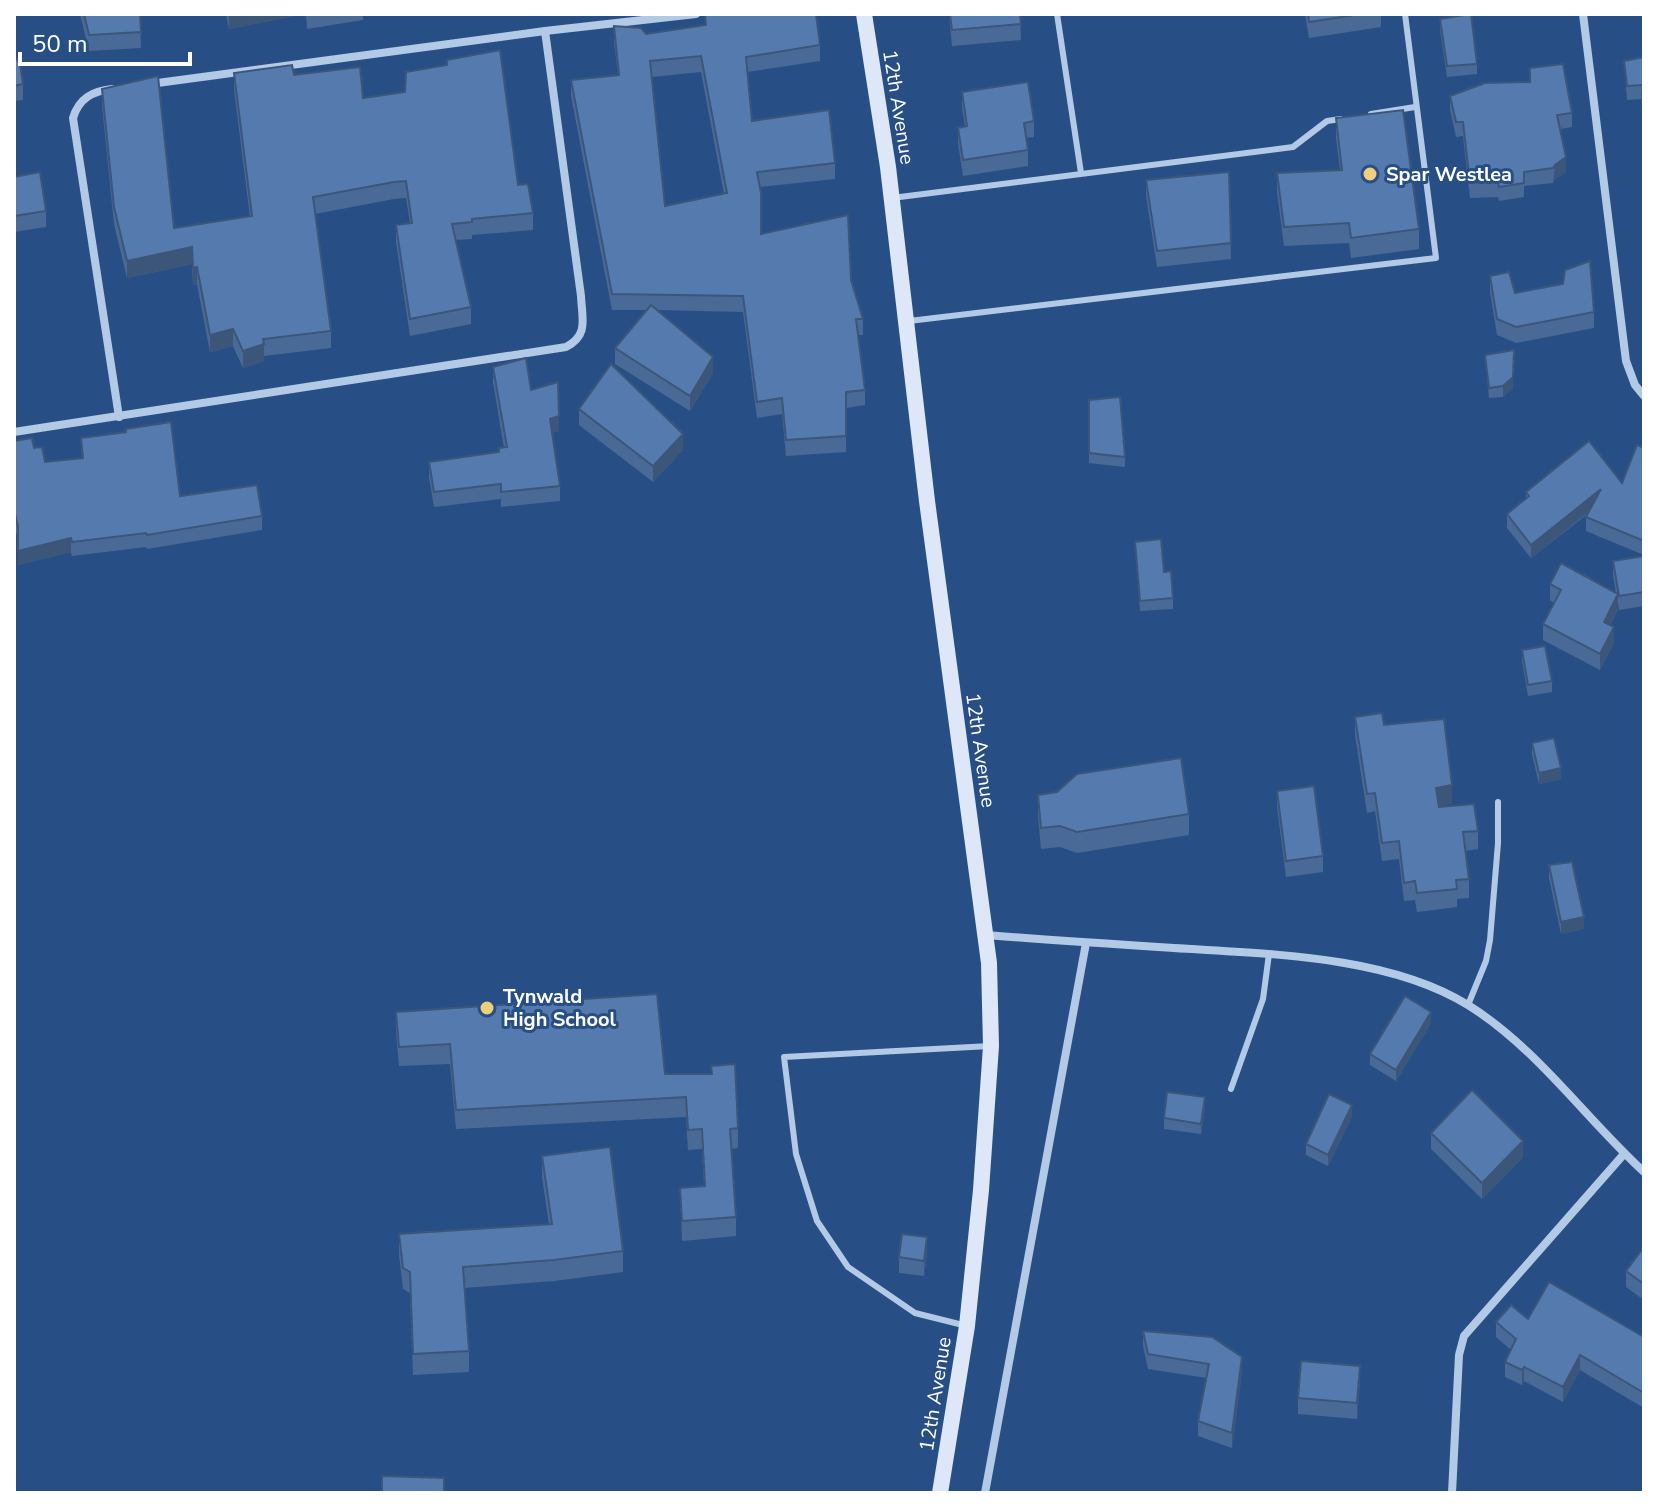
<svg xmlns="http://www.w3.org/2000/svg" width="1658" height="1507" viewBox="0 0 1658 1507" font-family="'Nunito Sans',sans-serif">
	<rect width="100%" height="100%" fill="#284f85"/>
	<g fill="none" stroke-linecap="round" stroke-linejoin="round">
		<g stroke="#b3cae7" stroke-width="6">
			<path d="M1057,14l24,159"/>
			<path d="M1371,114l44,-7"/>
			<path d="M892,198l401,-51 34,-26 14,-2"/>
			<path d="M909,321l527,-63 -31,-244"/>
			<path d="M1468,1005l18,-44 4,-21 8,-97v-41"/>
			<path d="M1231,1089l32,-90 6,-45"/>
			<path d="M967,1326l-52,-13 -67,-46 -31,-46 -21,-67 -12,-97 206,-11"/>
		</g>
		<g stroke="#b3cae7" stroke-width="8">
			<path d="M1583,14l43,347 9,24 9,11"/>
			<path d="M150,84l395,-53 151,-17"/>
			<path d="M112,89c-19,2 -33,9 -39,29l46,299"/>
			<path d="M14,432l552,-85c23,-12 16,-28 15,-51l-36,-265"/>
			<path d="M986,935c63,5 125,9 188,13 93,6 213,7 294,57 69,43 117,113 176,167"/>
			<path d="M985,1493l101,-550"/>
			<path d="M1452,1493l7,-138 5,-19 160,-182"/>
		</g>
		<path stroke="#dde7f7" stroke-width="16" d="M864,14l24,153 39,334 62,462 2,83 -10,144 -14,136 -27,167"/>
	</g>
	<g fill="#496a96" fill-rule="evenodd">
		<path d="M80,14h60l1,34 -52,3z"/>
		<path d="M226,14h78l-75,15z"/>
		<path d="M306,14h83l-26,2v4l-56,9z"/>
		<path d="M705,14l115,31v16l-73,11 5,49 83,42v16l-75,8 1,47 90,46 12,39v16h-5l7,55v15l-19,3v44l-60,4 -4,-42 -25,4 -14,-106 -86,-2 56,63 -23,38 -75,-47v-16l32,-38h-35l-41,-214v-16l47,-5 -4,-33v-16l32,8 59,-8zM701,72l23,122 -59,12 -13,-129z"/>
		<path d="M949,14h71l1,26 -69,6z"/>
		<path d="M1305,14h76v13l-72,11z"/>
		<path d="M1440,19l37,45v10l-30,3 -7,-47z"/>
		<path d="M14,55l9,29v16l-9,1z"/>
		<path d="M1644,57v57h-2v-15l-15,1 -3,-39z"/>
		<path d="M234,73l60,2 69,23 155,87 15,28v17l-61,5v4l-16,1 15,67v17l-61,12 -14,-94v-17l14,-2 -4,-25 -12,1 -79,15 16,117v17l-67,8v5l-21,7 -10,-22 -23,6 -13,-68 -4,1 -1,-21 -65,14 -13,-54 -12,-118v-17l72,139 76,-11 -16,-127z"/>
		<path d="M962,92l72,29v16l-8,1 2,12v16l-65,10 -5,-33v-15l7,-2 -3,-18z"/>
		<path d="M1450,96l122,17v14l-12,2 6,43 -11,7 -2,4 -29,3v11l-25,4 -1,-4 -28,1 -7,-62 -7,1 -6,-27z"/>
		<path d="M1336,118l83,111v20l-68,9 -2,-15 -65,3 -7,-54v-19l63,-3 -4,-32z"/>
		<path d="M1229,172l2,87 -74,8 -11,-72v-15z"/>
		<path d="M14,177l32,34v16l-32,5z"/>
		<path d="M1490,276l25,17 79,19v16l-78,15 -19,-8 -7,-43z"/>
		<path d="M1485,355l28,33 -10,9 -14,1z"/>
		<path d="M493,367l38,23 28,41 -7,2 8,53v15l-59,6v-8l-67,8 -5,-30v-15l70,-10 5,-4 -11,-66z"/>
		<path d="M1089,400l36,57v10l-36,-4z"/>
		<path d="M579,409l104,41 -30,32 -74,-57z"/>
		<path d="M81,438l99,58 82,20v14l-115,19 -1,-2 -74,9 -1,-4 -53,13v-25l-4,-16v-83l20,7 11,14 37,-4z"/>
		<path d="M1644,448v107l-58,-24v-14l3,-4 -58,45 -24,-30v-14l19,-15v-7l96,-9z"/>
		<path d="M1135,542l29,30 9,26v11l-33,2z"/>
		<path d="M1644,556v50l-25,4 -1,-6v6l-8,15 4,18 -14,27 -57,-30v-16l11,-21 -4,-3v-16l66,9 -3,-18v-14z"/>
		<path d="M1522,650l30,31v11l-24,4 -6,-35z"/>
		<path d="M1355,717l29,8 68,78 -13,3v1l39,24v18l-13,2 4,28v19l-12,1v8l-40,5 -2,-12 -11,1 -5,-42 -17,2 -7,-50 -8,2 -12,-78z"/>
		<path d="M1532,743l29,36 -22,5 -7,-30z"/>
		<path d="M1277,791l46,65v16l-37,5 -9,-70z"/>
		<path d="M1038,795l151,19v21l-112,18 -17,-6 -19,2 -3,-33z"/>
		<path d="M1549,865l35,64 -23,5 -12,-56z"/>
		<path d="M396,1012l269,62h46v-8l27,62v20l-7,1 5,68v19l-54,5 -2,-53 24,-2 -2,-37 -14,1 -2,-33 -230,12 -6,-65 -51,2 -3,-34z"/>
		<path d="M1431,1023l-35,58 -26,-16v-11z"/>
		<path d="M1205,1108l-4,26 -37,-5v-11z"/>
		<path d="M1352,1116l-24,50 -22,-11v-11z"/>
		<path d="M1431,1133l92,24 -41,42 -51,-50z"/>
		<path d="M542,1156l81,95v21l-69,9 -90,7 5,63v21l-56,3 -3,-82 -7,-4 -4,-34v-21l150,-10 -7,-47z"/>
		<path d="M1644,1247v53l-18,-13v-16z"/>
		<path d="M927,1253l-3,23 -25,-3v-16z"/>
		<path d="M1528,1319l116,18v71l-64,-38 -17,32 -39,-21 -2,4 -17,-8v-15l6,-12 -15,-13v-15z"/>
		<path d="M1143,1331l99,41 -10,76 -34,-12v-15l9,-43 -59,-9 -5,-23z"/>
		<path d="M1360,1382l-3,37 -59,-5v-16z"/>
	</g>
	<g fill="#3c567a">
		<path d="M229,14h75l-75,15z"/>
		<path d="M1566,157v15l-11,7 -2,4 2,-18z"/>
		<path d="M192,247v17l-65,14v-17z"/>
		<path d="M197,267v17l-4,1v-17z"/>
		<path d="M233,329v17l-23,6v-17z"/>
		<path d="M264,344v17l-21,7v-17z"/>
		<path d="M713,357v16l-23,38v-15z"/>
		<path d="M1514,360l-1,28 -10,9v-11z"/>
		<path d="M559,416v15l-9,3v-15z"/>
		<path d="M683,434v16l-30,32v-16z"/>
		<path d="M1601,489v13l-70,56v-13z"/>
		<path d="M71,538v14l-53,13v-14z"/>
		<path d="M1618,594v16l-14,28v-16z"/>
		<path d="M1614,627v16l-14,27v-16z"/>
		<path d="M1561,768v11l-22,5v-11z"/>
		<path d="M1452,785v18l-16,4v-19z"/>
		<path d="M1584,917v12l-23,5v-12z"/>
		<path d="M1431,1012v11l-35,58v-11z"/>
		<path d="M1205,1097v11l-4,26v-10z"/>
		<path d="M1352,1105v11l-24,50v-11z"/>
		<path d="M1523,1141v16l-41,42v-16z"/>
		<path d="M927,1237v16l-3,23v-15z"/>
		<path d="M1580,1355v15l-17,32v-15z"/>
		<path d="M1242,1357v15l-10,76v-15z"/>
		<path d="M1360,1366v16l-3,37v-16z"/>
		<path d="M1524,1367v14l-2,4v-15z"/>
	</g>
	<g fill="#557bae" stroke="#3c567a" stroke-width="2" fill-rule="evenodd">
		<path d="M84,14h56l1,18 -52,3z"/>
		<path d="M705,14h111l4,31 -74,12 6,64 77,-11 6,53 -78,9 4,21v41l87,-19 3,65 12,39h-7l9,71 -19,2v44l-60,4 -4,-42 -25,4 -14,-106 -131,-2 -41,-214 48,-5 -5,-49 27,2 5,6 60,-9zM701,56l26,137 -62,13 -15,-145z"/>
		<path d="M950,14h70l1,10 -69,6z"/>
		<path d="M1308,14h53l-52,8z"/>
		<path d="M1471,14l6,50 -30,2 -7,-47z"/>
		<path d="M500,50l18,135 10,-1 5,29 -61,6v3l-20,2 19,83 -61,12 -14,-94 16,-2 -6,-42 -12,1 -81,15 18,134 -68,8 1,5 -21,7 -10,-22 -23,6 -13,-68 -4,1 -1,-21 -65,14 -13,-54 -12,-118 56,-13 16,152 78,-12 -18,-143 58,-8 2,10 66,-8 3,31 42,-6 1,-20 41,-7v-5z"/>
		<path d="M14,55l6,9 3,20 -9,2z"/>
		<path d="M1644,57v43l-2,1 1,-16 -16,1 -3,-25z"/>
		<path d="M1563,64l9,49 -15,2 9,42 -11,8 -2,3 -29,4v11l-25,4 -1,-5 -28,1 -7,-61h-7l-6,-26 35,-13 45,-1v-14z"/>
		<path d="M1028,82l6,39 -10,2 4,27 -65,10 -5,-32 9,-2 -5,-34z"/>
		<path d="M1403,110l16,119 -68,9 -2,-15 -65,4 -7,-54 65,-3 -6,-52z"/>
		<path d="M40,172l6,39 -32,5v-39z"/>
		<path d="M1229,172l2,71 -74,8 -11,-71z"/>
		<path d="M1590,261l4,51 -78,15 -19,-8 -7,-43 19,-4 6,21 48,-9 2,-14z"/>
		<path d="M651,305l62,52 -23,39 -75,-48z"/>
		<path d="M1514,350l-1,27 -10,9 -14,2 -4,-33z"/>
		<path d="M526,358l5,32 27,-8 1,34 -9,3 10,67 -59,6v-8l-67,8 -5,-30 70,-10v-4l8,-1 -14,-80z"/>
		<path d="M611,364l72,70 -30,32 -74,-57z"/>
		<path d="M1120,397l5,60 -36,-4v-53z"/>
		<path d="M171,422l9,74 77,-11 5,31 -115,19 -1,-2 -74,9 -1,-4 -53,13v-25l-4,-16v-69l18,-3 2,10 8,-1 3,15 38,-4 -2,-20 45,-6v-3z"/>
		<path d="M1589,441l33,42 15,-38 7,3v93l-58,-24 15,-28 -70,56 -24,-31 22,-18 -3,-4z"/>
		<path d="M1161,539l3,33 7,-1 2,27 -33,3 -5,-59z"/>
		<path d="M1644,556v36l-25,4 -6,-35z"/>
		<path d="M1561,563l57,31 -14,28 10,5 -14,27 -57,-30 18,-34 -11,-6z"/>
		<path d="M1545,646l7,35 -24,4 -6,-35z"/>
		<path d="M1382,713l2,12 60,-6 8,66 -16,3 3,19 35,-3 4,27 -15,1 6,47 -13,1 1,9 -40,4 -2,-12 -11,2 -5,-42 -17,2 -7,-50 -8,1 -12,-77z"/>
		<path d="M1554,738l7,30 -22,5 -7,-30z"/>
		<path d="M1181,758l8,56 -112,18 -17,-6 -19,2 -3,-33 19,-3 20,-18z"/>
		<path d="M1314,786l9,70 -37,5 -9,-70z"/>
		<path d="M1572,862l12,55 -23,5 -12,-57z"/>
		<path d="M657,994l8,80h47l-1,-8 24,-2 3,64 -8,1 6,88 -54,4 -2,-33 25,-2 -3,-57 -14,1 -2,-33 -230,13 -6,-66 -51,3 -3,-35z"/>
		<path d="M1405,996l26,16 -35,58 -26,-16z"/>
		<path d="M1472,1090l51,51 -41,42 -51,-50z"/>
		<path d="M1167,1092l38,5 -4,27 -37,-6z"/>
		<path d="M1329,1094l23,11 -24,50 -22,-11z"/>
		<path d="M610,1147l13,104 -69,9 -91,7 6,84 -56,3 -3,-82 -7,-4 -4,-34 153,-10 -10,-68z"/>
		<path d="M902,1234l25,3 -3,24 -25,-4z"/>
		<path d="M1644,1247v37l-18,-13z"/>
		<path d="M1549,1282l95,55v56l-64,-38 -17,32 -39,-20 -2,3 -17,-8 11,-23 -20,-17 15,-17 17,14z"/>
		<path d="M1143,1331l69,6 30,20 -10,76 -34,-12 11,-57 -61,-10z"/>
		<path d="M1301,1361l59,5 -3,37 -59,-5z"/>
		<path d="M382,1476l62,2v15h-62z"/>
	</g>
	<g fill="#efcf7a" stroke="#284f85" stroke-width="3">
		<circle cx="1370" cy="174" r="8"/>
		<circle cx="487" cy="1008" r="8"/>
	</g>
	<g text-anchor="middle" stroke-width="6" stroke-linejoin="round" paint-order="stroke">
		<g font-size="20" fill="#fff" stroke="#284f85">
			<text transform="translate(899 107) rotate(81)" y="7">12th Avenue</text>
			<text transform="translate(981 750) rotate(82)" y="7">12th Avenue</text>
			<text transform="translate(935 1394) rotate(-81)" y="7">12th Avenue</text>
		</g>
		<g font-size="20" font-weight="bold" fill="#fff" stroke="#284f85" text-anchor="start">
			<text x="1386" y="181">Spar Westlea</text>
			<text x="503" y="1003">Tynwald<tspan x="503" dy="23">High School</tspan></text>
		</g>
	</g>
	<rect width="1658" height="1507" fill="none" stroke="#ffffff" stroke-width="32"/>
	<path d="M20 52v12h170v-12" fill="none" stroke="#ffffff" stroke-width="4"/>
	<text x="32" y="52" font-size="24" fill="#ffffff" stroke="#284f85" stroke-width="6" paint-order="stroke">50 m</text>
</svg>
